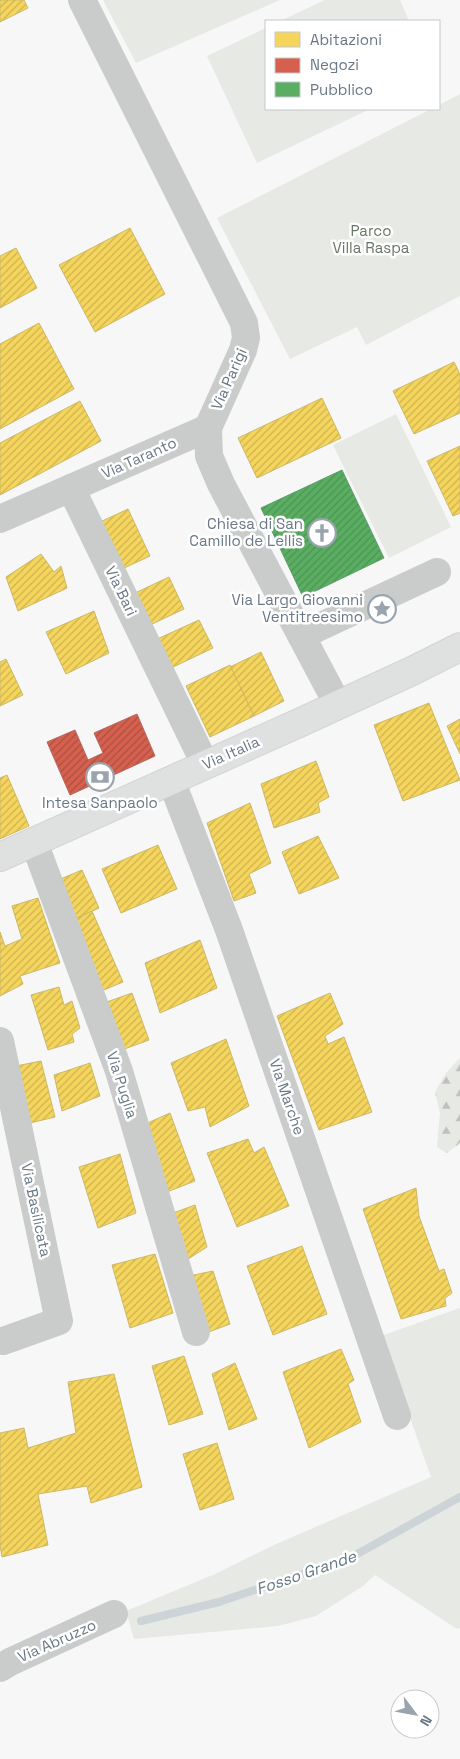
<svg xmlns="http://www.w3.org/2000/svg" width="460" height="1759" viewBox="0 0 460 1759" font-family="'Space Grotesk',sans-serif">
	<defs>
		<pattern id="forest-firs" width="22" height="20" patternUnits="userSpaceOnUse" patternTransform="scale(1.25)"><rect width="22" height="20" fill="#e6e9e4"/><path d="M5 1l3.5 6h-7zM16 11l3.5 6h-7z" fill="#bec2be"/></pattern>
		<pattern id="homes-hatch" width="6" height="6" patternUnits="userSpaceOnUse" patternTransform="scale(1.25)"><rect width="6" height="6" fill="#f6d55c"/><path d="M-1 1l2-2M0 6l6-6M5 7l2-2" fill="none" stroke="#cbb252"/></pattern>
		<pattern id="shops-hatch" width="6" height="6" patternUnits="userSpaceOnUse" patternTransform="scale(1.25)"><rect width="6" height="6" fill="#d6604d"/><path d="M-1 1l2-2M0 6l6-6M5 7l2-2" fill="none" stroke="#a85144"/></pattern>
		<pattern id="public-hatch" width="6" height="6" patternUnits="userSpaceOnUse" patternTransform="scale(1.25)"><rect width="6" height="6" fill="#5aae61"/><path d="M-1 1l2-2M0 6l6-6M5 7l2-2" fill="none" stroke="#4e9256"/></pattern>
	</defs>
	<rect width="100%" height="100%" fill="#f7f7f7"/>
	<g fill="#e6e9e4">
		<path d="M103,0h177l-144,63z"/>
		<path d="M325,0h75l9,21h-129z"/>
		<path d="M266,28v81h104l-113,54 -50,-107z"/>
		<path d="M460,94v202l-94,49 -9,-18 -67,32 -73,-141 214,-109h8v-4z"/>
		<path d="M396,414l55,113 -62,31 -56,-113z"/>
		<path d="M460,1308v320l-3,1 -82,-54 -12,11 -47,30 -38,10 -144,13 -8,-28 89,-37 59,-29 157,-68 -50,-141z"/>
	</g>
	<path fill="url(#forest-firs)" d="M460,1058v84l-1,2 -12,9 -10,-6 3,-34 -5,-21 11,-19z"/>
	<g fill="url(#homes-hatch)" stroke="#cbb969">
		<path d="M0,0h24l4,8 -28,14z"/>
		<path d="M130,228l35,66 -70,38 -36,-67z"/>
		<path d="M16,248l21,40 -37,20v-52z"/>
		<path d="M39,323l35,66 -74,40v-85z"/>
		<path d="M454,362l6,12v39l-46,21 -21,-43z"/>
		<path d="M322,398l19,40 -84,40 -19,-40z"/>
		<path d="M80,401l21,40 -101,54v-52z"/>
		<path d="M460,446v67l-7,3 -26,-55z"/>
		<path d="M128,509l22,47 -30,14 -22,-47z"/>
		<path d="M41,554l13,18 7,-6 6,22 -49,23 -12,-34z"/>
		<path d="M169,577l15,32 -34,16 -15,-32z"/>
		<path d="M94,611l15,42 -43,21 -20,-42z"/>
		<path d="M199,620l14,28 -44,21 -14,-29z"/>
		<path d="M261,652l23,49 -30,15 -24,-49z"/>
		<path d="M6,659l17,36 -23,11v-44z"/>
		<path d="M230,665l24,51 -44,21 -24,-51z"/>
		<path d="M429,703l31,77 -57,21 -29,-76z"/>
		<path d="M460,719v35l-13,-28z"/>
		<path d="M316,761l13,36 -11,6 2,9 -46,16 -13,-44z"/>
		<path d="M7,775l22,51 -29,13v-61z"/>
		<path d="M250,803l21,60 -22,11 7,19 -22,8 -27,-78z"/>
		<path d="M318,836l21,42 -40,16 -17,-42z"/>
		<path d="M158,845l19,44 -56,24 -19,-44z"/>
		<path d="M82,870l17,38 -31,14 -17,-39z"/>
		<path d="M38,898l22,65 -40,13 3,8 -23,12v-64l5,14 17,-7 -10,-33z"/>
		<path d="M92,911l31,71 -24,10 -31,-70z"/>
		<path d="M200,940l17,48 -57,25 -15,-50z"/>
		<path d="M59,987l5,18 8,-4 8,27 -8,6 2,8 -26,8 -17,-55z"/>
		<path d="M132,993l17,47 -30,11 -15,-48z"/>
		<path d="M330,993l13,31 -18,12 3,8 16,-7 28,75 -53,18 -42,-114z"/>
		<path d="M226,1039l23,67 -39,21 -5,-20 -17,4 -17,-48z"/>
		<path d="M41,1061l14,56 -29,7 -15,-57z"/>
		<path d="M90,1063l10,33 -38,15 -8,-36z"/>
		<path d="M170,1113l25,68 -28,11 -24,-67z"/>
		<path d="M248,1139l6,14 10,-6 25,59 -52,21 -30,-74z"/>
		<path d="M120,1154l16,59 -38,15 -19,-61z"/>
		<path d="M416,1188l3,28 20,55 5,-2 8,24 -7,5 1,8 -45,13 -38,-110z"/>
		<path d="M195,1205l12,42 -22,14 -12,-48z"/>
		<path d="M302,1246l25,68 -54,21 -26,-69z"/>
		<path d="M155,1254l18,59 -43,15 -18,-63z"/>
		<path d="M213,1271l17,53 -24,9 -17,-57z"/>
		<path d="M341,1349l13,31 -6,4 13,38 -52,26 -26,-76z"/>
		<path d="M184,1356l19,58 -34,11 -17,-59z"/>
		<path d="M235,1363l22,56 -28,11 -17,-56z"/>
		<path d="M114,1374l28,113 -51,16 -4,-17 -49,8 10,51 -46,12 -2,-12v-112l24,-5 4,20 48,-15 -8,-51z"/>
		<path d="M217,1443l17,56 -34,11 -17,-56z"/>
	</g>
	<path fill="url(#shops-hatch)" stroke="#b5675e" d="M137,714l18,42 -85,39 -23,-53 28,-12 13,30 15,-7 -9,-20z"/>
	<path fill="url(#public-hatch)" stroke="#5e9e6c" d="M342,470l42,88 -81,39 -42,-89z"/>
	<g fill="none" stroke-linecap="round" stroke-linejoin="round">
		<path stroke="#ccd4d8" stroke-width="8" d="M141,1621l78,-19 131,-44 110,-61"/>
		<defs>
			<path id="major" d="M0,857l299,-134 113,-52 48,-24"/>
		</defs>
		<use href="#major" stroke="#d3d4d5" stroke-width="30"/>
		<g stroke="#cacccc" stroke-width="28">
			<path d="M82,0l162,323 2,15 -3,12 -35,78 1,28 12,28 117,221"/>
			<path d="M71,488l134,276"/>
			<path d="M0,519l208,-91"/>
			<path d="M302,637l13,-8 122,-57"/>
			<path d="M171,780l58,150 168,486"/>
			<path d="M34,842l85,229 77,261"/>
			<path d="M0,1041l59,280 -56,20"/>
			<path d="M0,1668l10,-6 104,-48"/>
		</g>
		<use href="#major" stroke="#dfe0e0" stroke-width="28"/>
	</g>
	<defs>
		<symbol id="church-ring" viewBox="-11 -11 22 22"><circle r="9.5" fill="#fff" stroke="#9aa4ae" stroke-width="1.5"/><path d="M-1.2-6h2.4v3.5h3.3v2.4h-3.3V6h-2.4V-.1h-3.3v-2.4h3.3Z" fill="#9aa4ae"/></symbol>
		<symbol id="sight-ring" viewBox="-11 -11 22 22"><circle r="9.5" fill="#fff" stroke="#9aa4ae" stroke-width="1.5"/><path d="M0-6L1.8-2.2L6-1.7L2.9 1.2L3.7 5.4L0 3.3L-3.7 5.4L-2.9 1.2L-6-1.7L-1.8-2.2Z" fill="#9aa4ae"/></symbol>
		<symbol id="bank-ring" viewBox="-11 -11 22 22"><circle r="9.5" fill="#fff" stroke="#9aa4ae" stroke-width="1.5"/><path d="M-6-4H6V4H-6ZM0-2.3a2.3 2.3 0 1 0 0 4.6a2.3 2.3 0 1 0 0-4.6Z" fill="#9aa4ae"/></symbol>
	</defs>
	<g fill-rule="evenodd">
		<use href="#church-ring" x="306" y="517" width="32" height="32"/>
		<use href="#sight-ring" x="366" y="593" width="32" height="32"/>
		<use href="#bank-ring" x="84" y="761" width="32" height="32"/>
	</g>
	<g text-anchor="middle" stroke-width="5" stroke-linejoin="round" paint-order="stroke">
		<g font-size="15" fill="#667863" stroke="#fff">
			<text x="371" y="236">Parco<tspan x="371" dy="17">Villa Raspa</tspan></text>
		</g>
		<g font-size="15" fill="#687886" stroke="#fff">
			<text transform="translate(229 379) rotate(-66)" y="5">Via Parigi</text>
			<text transform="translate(139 458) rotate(-24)" y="5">Via Taranto</text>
			<text transform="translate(121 591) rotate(64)" y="5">Via Bari</text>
			<text transform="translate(231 753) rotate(-24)" y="5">Via Italia</text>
			<text transform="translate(122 1085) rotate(72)" y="5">Via Puglia</text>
			<text transform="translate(287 1097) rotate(71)" y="5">Via Marche</text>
			<text transform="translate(36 1210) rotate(78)" y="5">Via Basilicata</text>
			<text transform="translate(57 1641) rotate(-24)" y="5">Via Abruzzo</text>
		</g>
		<g font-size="15" fill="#687886" stroke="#fff" text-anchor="end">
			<text x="303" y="529">Chiesa di San<tspan x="303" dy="17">Camillo de Lellis</tspan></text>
			<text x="363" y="605">Via Largo Giovanni<tspan x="363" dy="17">Ventitreesimo</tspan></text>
			<text x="100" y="808" text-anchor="middle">Intesa Sanpaolo</text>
		</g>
		<g font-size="16" font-style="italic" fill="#637981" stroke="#fff">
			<text transform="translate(306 1572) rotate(-19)" y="6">Fosso Grande</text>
		</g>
	</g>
	<rect x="265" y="20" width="175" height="90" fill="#ffffff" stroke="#c3c9cf"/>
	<rect x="275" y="32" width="25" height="15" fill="#f6d55c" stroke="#c3c9cf"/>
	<text x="310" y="45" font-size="15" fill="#687886">Abitazioni</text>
	<rect x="275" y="58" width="25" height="15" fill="#d6604d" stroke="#c3c9cf"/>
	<text x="310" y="70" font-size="15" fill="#687886">Negozi</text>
	<rect x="275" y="82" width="25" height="15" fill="#5aae61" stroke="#c3c9cf"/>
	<text x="310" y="95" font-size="15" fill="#687886">Pubblico</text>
	<g transform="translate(415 1714) rotate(122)"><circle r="24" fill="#ffffff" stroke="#c3c9cf"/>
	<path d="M0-4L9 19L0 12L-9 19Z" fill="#9aa4ae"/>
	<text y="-8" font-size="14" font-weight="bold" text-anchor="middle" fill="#687886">N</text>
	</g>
</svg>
